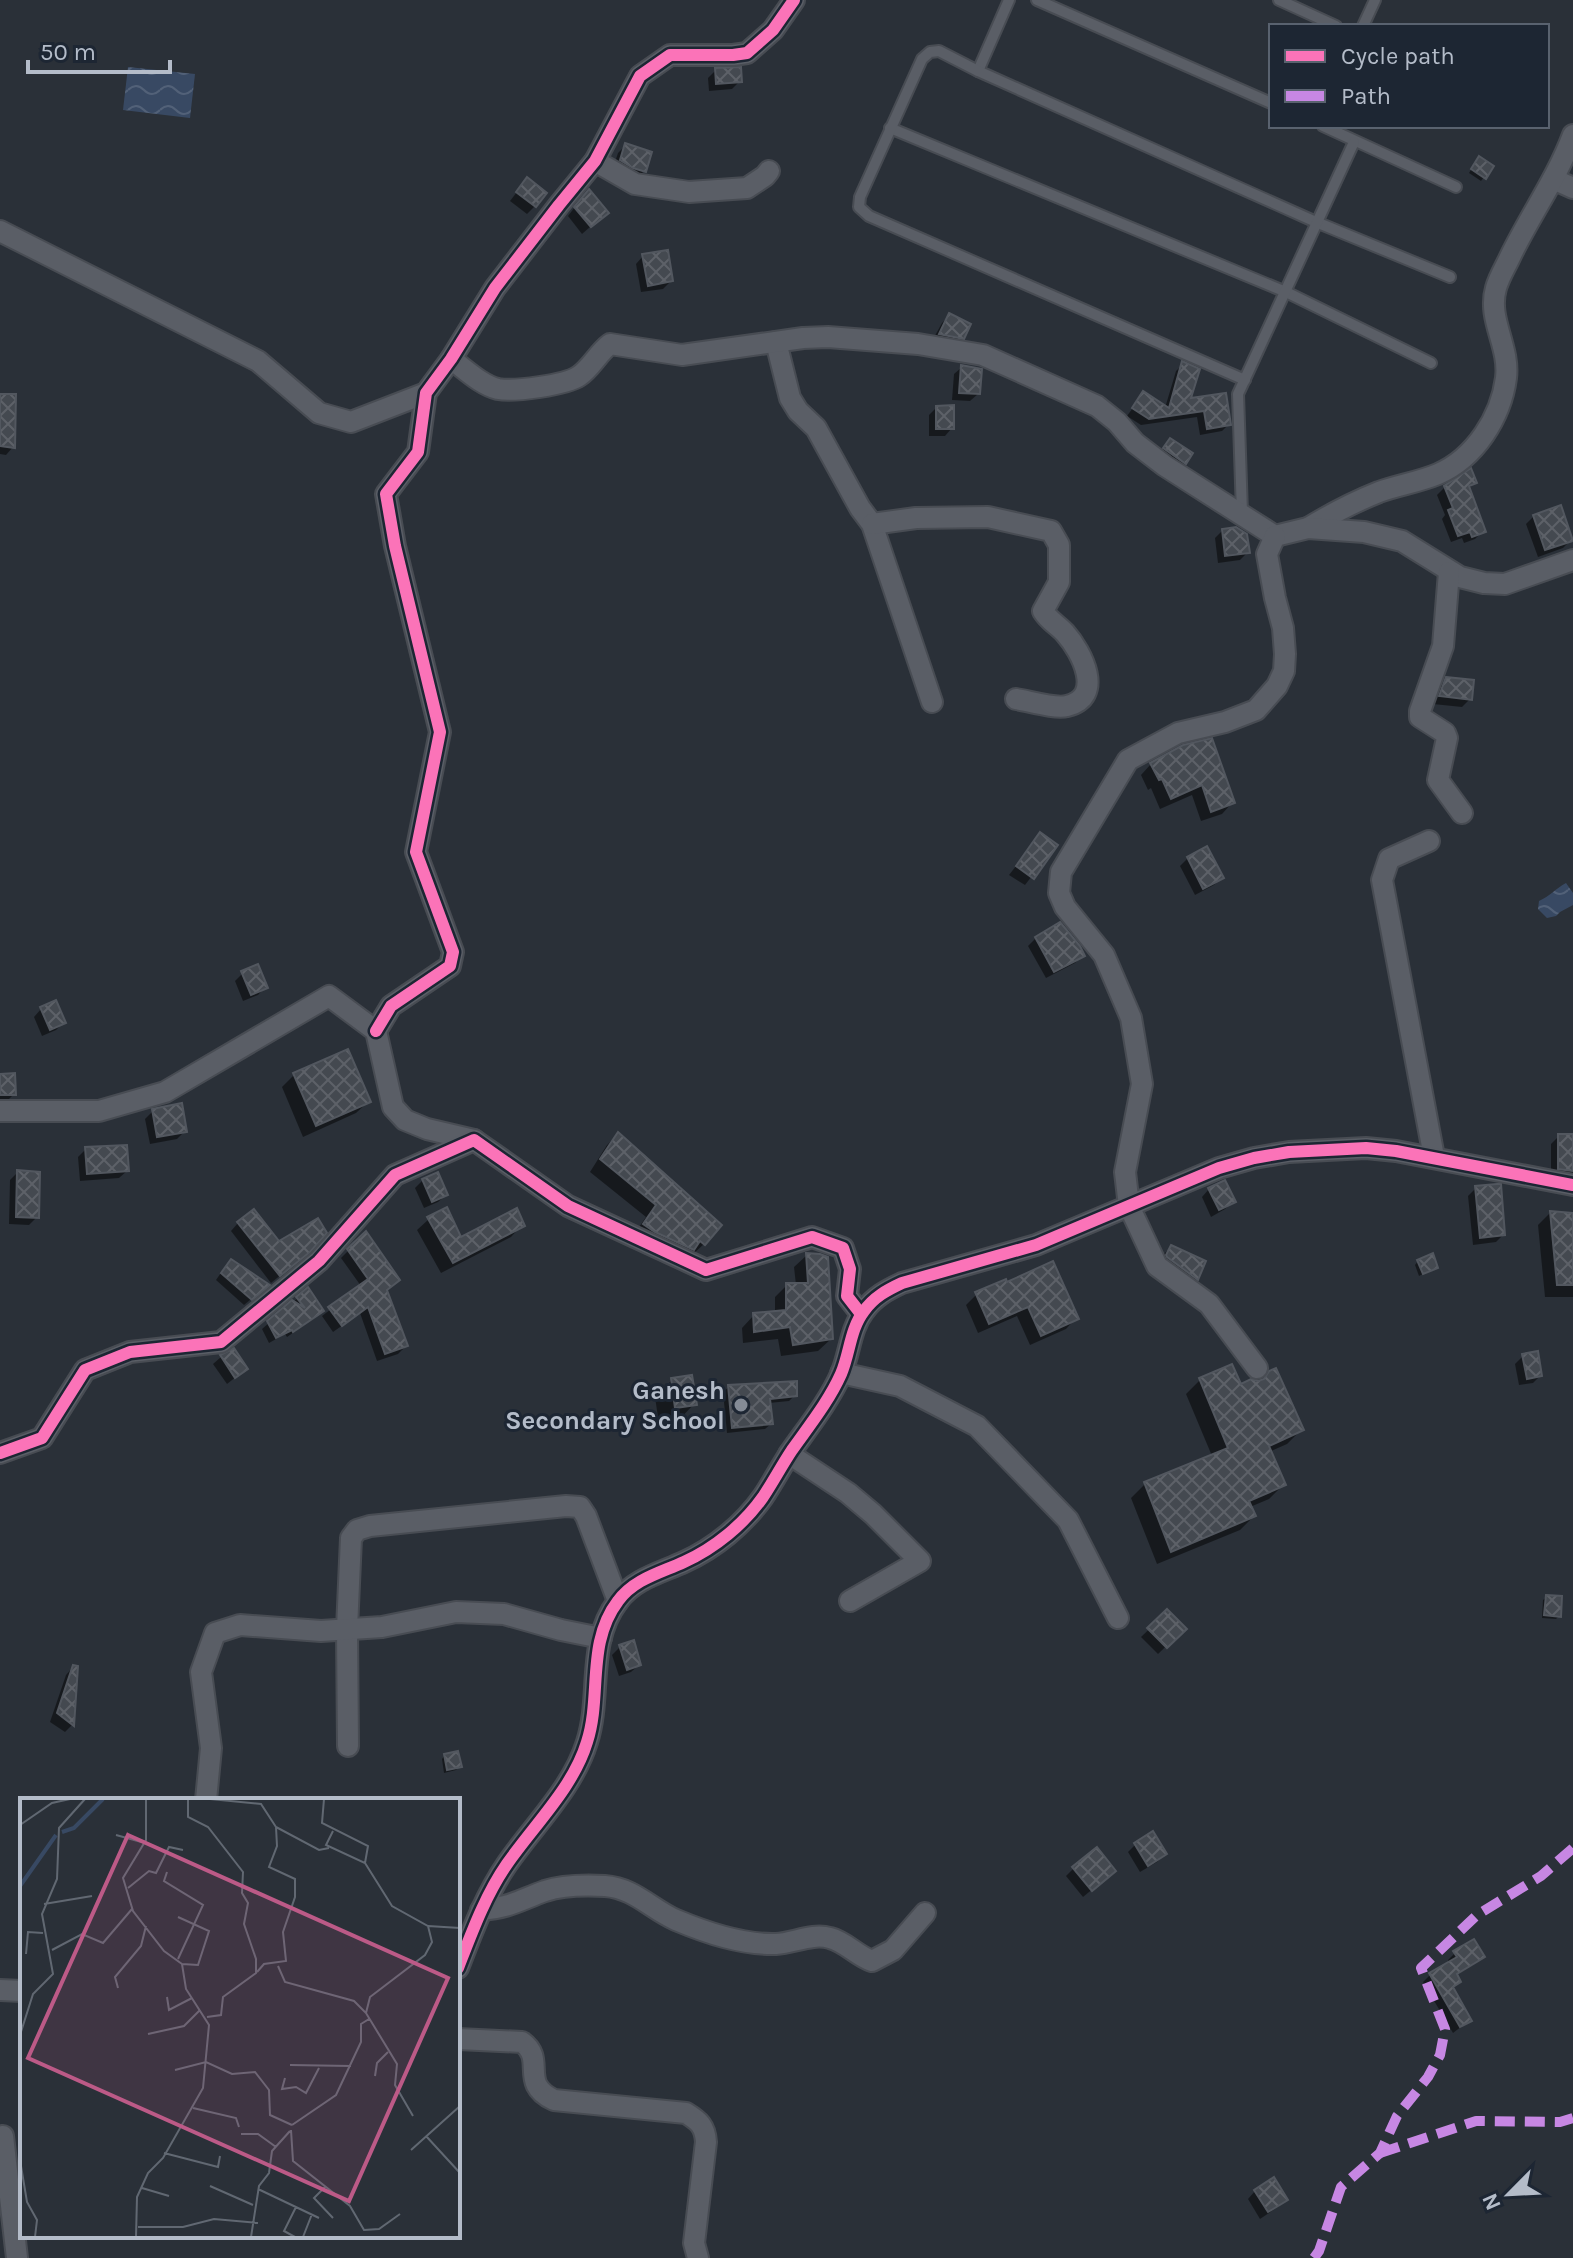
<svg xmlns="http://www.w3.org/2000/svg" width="1573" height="2258" viewBox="0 0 1573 2258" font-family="Karla,sans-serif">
	<defs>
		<pattern id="water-waves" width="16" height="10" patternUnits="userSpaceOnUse" patternTransform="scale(2)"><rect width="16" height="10" fill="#384963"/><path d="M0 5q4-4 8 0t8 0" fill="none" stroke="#526178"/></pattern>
		<pattern id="building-cross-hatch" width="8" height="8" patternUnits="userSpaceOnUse" patternTransform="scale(2)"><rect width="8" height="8" fill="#444950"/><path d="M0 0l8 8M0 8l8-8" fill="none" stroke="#5d6168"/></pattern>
	</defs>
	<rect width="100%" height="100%" fill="#2a3038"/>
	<g fill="url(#water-waves)">
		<path d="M128,67l67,7 -5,44 -67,-8z"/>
		<path d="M1566,883l7,10v12l-13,7 -4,4 -9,2 -9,-9 1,-8c11,-5 16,-12 27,-18z"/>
	</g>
	<g fill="#0007">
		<path d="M716,70l24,11 -8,8 -23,2 -1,-13z"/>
		<path d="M625,146l19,25 -8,8 -23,-11 5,-15z"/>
		<path d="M1476,162l8,15 -3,4 -12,-8z"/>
		<path d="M520,188l15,18 -8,8 -17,-13z"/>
		<path d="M581,199l17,21 -16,14 -14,-18z"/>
		<path d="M643,256l28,25 -8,8 -22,3 -5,-28z"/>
		<path d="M950,315l12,22 -8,8 -22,-4 10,-18z"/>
		<path d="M1183,364l5,37 41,23 -7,7 -22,4 -3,-18 -56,8 -14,-9 16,-22 22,14 11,-37z"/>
		<path d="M962,367l16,27 -8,7 -18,-1 2,-26z"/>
		<path d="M0,396l13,51 -7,8 -6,-1z"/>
		<path d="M936,408l16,20 -7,8h-16v-21z"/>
		<path d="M1170,441l14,22 -7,7 -20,-13z"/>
		<path d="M1475,482l-7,7 15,42 -8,8 -11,4 -2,-5 -11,4 -9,-23 3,-4 -8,-20 8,-8z"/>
		<path d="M1534,516l37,24 -8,8 -25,9 -12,-33z"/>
		<path d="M1223,530l25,22 -8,8 -22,3 -3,-25z"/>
		<path d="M1447,679l23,20 -8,8 -29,-3 6,-17z"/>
		<path d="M1183,747l49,56 -10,11 -21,7 -9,-26 -32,14 -9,-21 -3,2 -7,-15 10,-11z"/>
		<path d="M1040,835l15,11 -30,39 -16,-10z"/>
		<path d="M1188,858l33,20 -7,7 -19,10 -15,-29z"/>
		<path d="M1036,938l46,18 -7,7 -29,15 -18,-32z"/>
		<path d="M243,973l22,14 -7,8 -15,6 -8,-20z"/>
		<path d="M41,1009l23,13 -8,8 -14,6 -8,-19z"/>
		<path d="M294,1075l75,26 -13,12 -53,24 -21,-50z"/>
		<path d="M0,1076l14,18 -8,8h-6z"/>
		<path d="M153,1111l32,20 -8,8 -27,5 -5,-25z"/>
		<path d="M618,1134l86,110 -12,11 -59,-19 13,-19 -56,-45 17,-27z"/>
		<path d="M1559,1136h14v39l-22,1v-32z"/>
		<path d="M86,1149l41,22 -8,7 -39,3 -2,-24z"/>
		<path d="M17,1173l20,44 -8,8 -20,-1 1,-44z"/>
		<path d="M423,1180l23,15 -8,7 -14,6 -9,-20z"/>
		<path d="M1476,1188l27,47 -7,7 -23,3 -5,-49z"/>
		<path d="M1209,1189l24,13 -8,7 -14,8 -9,-20z"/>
		<path d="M1550,1213l23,2v82h-28l-7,-72z"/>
		<path d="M429,1219l31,20 62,-14 -11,12 -70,36 -24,-43z"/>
		<path d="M238,1223l41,21 21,15 -29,24 -40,-52z"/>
		<path d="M365,1234l33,46 -12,11 20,55 -8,8 -21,7 -17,-48 -27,19 -11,-16 39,-30 -20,-28z"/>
		<path d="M1171,1247l25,32 -7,7 -29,-23 3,-8z"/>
		<path d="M807,1255l24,84 -13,12 -37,5 -3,-17 -35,4 -1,-15 12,-13 21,-2v-16l12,-12h9l-2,-18z"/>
		<path d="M1418,1261l18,6 -17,9 -4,-11z"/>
		<path d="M225,1267l36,24 -17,14 -28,-25z"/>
		<path d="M307,1290l9,27 -29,20 -2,-3 -16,9 -7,-14z"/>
		<path d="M977,1294l99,24 -10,11 -36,16 -13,-29 -39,17 -12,-28z"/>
		<path d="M233,1351l13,18 -19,15 -14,-20 8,-7z"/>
		<path d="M1523,1356l17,20 -7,7 -14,2 -4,-21z"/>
		<path d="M672,1380l22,24 -16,17 -19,3 -4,-27z"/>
		<path d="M1200,1380l40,6 61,44 -14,14 -18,8 14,33 -14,14 -19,8 4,9 -14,14 -83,34 -26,-66 14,-14 67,-28 -26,-62z"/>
		<path d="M729,1387l66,8 -6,6 -20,2 2,21 -6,5 -38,4 -4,-41z"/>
		<path d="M1547,1597l12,19 -3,3 -14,-1 1,-18z"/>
		<path d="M1167,1612l17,17 -26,25 -17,-17z"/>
		<path d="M620,1647l19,18 -8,7 -12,4 -7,-21z"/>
		<path d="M73,1667h3l-4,58 -7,7 -15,-10 16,-47z"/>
		<path d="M445,1755l14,12 -3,3 -12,3 -2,-14z"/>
		<path d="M1135,1845l30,9 -8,8 -17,10 -12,-20z"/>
		<path d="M1074,1868l32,10 -23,19 -17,-21z"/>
		<path d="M1455,1953l28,3 -7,7 -21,13 4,5 -7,7 18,32 -17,13 -30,-51 7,-7 20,-12 -2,-3z"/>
		<path d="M1255,2191l31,9 -8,7 -18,12 -12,-20z"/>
	</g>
	<g fill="url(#building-cross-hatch)" stroke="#52575f" stroke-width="2">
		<path d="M741,67l1,15 -26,2 -1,-16z"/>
		<path d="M625,143l27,9 -6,20 -13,-4 -13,-8z"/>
		<path d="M1479,156l15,10 -8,13 -15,-10z"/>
		<path d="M527,177l20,16 -11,14 -20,-15z"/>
		<path d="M589,189l20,24 -18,14 -17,-20z"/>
		<path d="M668,250l5,31 -25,5 -6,-32z"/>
		<path d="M949,313l22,11 -7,15 -25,-5z"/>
		<path d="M1182,361l18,8 -9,29 35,-5 5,32 -24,4 -3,-18 -55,8 -17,-11 11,-17 26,17z"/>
		<path d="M961,365l21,4 -2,25 -21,-1z"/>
		<path d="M0,394h16l-1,54 -15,-2z"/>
		<path d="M954,405v24h-18v-23z"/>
		<path d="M1170,438l23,15 -7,11 -23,-16z"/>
		<path d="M1471,468l6,15 -8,3 17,46 -14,5 -2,-5 -12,4 -10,-26 5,-2 -9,-22z"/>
		<path d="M1561,505l12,36 -28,9 -12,-35z"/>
		<path d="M1236,527l11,7 3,19 -25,3 -3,-27z"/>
		<path d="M1446,677l28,3 -2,20 -33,-4z"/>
		<path d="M1212,738l23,65 -24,9 -9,-27 -31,14 -9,-20 -3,1 -9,-17 33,-18z"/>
		<path d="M1040,832l18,13 -24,34 -18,-13z"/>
		<path d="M1207,846l17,32 -21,11 -16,-32z"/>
		<path d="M1060,922l20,24 5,10 -31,16 -19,-35z"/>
		<path d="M258,964l10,24 -17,7 -10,-24z"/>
		<path d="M56,1000l10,23 -16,7 -10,-23z"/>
		<path d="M348,1049l23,53 -55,24 -23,-53z"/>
		<path d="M15,1073l1,22h-16v-21z"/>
		<path d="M182,1103l5,29 -30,5 -5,-28z"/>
		<path d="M618,1132l104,93 -17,20 -5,-4 -6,9 -39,-18 -12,-8 13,-19 -56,-46z"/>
		<path d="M1558,1134h15v37l-15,-2z"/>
		<path d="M127,1145l2,26 -42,3 -2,-27z"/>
		<path d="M17,1170l23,2 -1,46 -23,-1z"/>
		<path d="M438,1172l10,23 -16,7 -10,-23z"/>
		<path d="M1225,1180l11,22 -17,8 -11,-22z"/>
		<path d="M1497,1184h4l4,51 -25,3 -5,-52z"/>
		<path d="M447,1207l14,30 56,-29 8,18 -72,37 -26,-46z"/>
		<path d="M254,1209l25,32 39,-23 9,15 -17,19 -30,24 -43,-54z"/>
		<path d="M1550,1211l23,2v72h-16z"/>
		<path d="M366,1231l34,49 -13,10 21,56 -23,8 -17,-47 -26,19 -14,-19 40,-28 -21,-30z"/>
		<path d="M1171,1245l35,16 -8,19 -31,-23 -1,-2z"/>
		<path d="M806,1253l14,1 8,3 5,82 -40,6 -3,-18 -36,5 -1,-19 33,-3v-27h22z"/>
		<path d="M1433,1253l5,15 -15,6 -6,-14z"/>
		<path d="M231,1259l39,26 -18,15 -31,-27z"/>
		<path d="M1053,1261l26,58 -38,17 -13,-29 -39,17 -14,-32 31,-13 1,3z"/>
		<path d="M308,1287l16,24 -31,21 -1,-2 -16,8 -9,-17 25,-21 13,8 -9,-11z"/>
		<path d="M234,1348l14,21 -13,9 -15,-23z"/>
		<path d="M1538,1351l4,25 -15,3 -5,-25z"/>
		<path d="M1232,1364l9,20 10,-5 7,2 6,-2 5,-8 7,-3 28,62 -35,16 17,39 -37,16 7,15 -85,36 -27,-70 84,-34 -29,-70z"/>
		<path d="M692,1375l5,30 -22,3 -4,-30z"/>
		<path d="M797,1381v15l-27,3 3,25 -41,4 -4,-43z"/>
		<path d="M1546,1595l16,1 -1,21 -17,-2z"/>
		<path d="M1167,1609l20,20 -20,19 -20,-20z"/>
		<path d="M634,1640l7,25 -14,5 -8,-25z"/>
		<path d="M73,1665l5,1 -4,60 -17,-13z"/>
		<path d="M458,1751l4,16 -15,3 -3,-16z"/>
		<path d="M1153,1831l14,23 -19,12 -14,-23z"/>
		<path d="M1097,1847l19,24 -24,20 -20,-24z"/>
		<path d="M1474,1939l11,18 -28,17 4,8 -8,5 19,34 -12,6 -31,-54 28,-16 -4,-6z"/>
		<path d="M1274,2177l14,23 -20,12 -14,-22z"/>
	</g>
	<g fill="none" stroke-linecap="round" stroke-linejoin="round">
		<defs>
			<g id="service">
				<path d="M1037,0l234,103"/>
				<path d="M1279,0l57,26"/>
				<path d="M1363,26l12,-26"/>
				<path d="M978,71l31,-71"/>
				<path d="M1323,126l133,61"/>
				<path d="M890,128l396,164 145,71"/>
				<path d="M1245,380l-376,-164 -10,-9 1,-10 62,-138 8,-7 9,-1 39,20 338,151 134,55"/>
				<path d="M1242,513l-4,-119 116,-252"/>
			</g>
			<g id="minor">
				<path d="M595,161l40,23 54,8 58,-4 18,-12 4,-5"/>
				<path d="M1553,179l20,9"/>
				<path d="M0,231l258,130 61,52 32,9 75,-29"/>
				<path d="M776,342l14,56 8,13 18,17 44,80 12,16 60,178"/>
				<path d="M451,359c14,10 30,26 47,30 16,3 68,-4 81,-13 12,-8 19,-23 31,-32l72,11 121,-17 25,-1 90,7 65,11 114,51 20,16 18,21 30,23 110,70"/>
				<path d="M872,524l44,-6 72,-1 63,14 8,14v37l-16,29c6,10 15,14 22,22 17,19 40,64 2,73 -12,3 -38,-5 -51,-7"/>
				<path d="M1308,528c23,-14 46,-26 71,-36 20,-7 40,-10 59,-18 37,-16 63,-57 68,-96 4,-32 -19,-59 -10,-90 3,-11 10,-22 15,-33 20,-41 46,-77 62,-120"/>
				<path d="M1275,536l33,-8 56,4 38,9 58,36 24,6 21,1 68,-24"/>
				<path d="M1449,572l-6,74 -23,65v6l25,16 2,5 -9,42 24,33"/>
				<path d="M1429,841l-40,18 -7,21 52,277"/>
				<path d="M376,1031l15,-25 59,-40 3,-14 -37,-100 24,-120 -45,-186 -9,-52 32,-42 8,-59 25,-34 44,-71 64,-83 36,-44 45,-85 30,-21h63l14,-2 26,-23 21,-30"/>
				<path d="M0,1111h99l66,-19 164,-96 47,35 17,76 12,13 22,9 47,11"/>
				<path d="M1257,1368l-48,-64 -52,-38 -28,-60 -4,-34 17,-88 -11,-66 -27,-63 -39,-48 -6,-14 2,-21 67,-112 50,-27 47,-11 31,-12 21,-24 7,-15 1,-17 -2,-26 -8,-30 -8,-44 8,-18"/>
				<path d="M841,1373l59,13 77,40 91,94 50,98"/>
				<path d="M0,1453l42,-15 43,-68 45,-18 91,-10 98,-81 76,-86 79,-35 94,66 138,64 106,-33 31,11 7,21 -3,27 14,18"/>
				<path d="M789,1454l59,39 25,21 47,47 -70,40"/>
				<path d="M348,1746l-1,-117 4,-91 6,-8 13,-4 196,-20 14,1 6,9 32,85"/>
				<path d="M206,1800l5,-52 -10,-76 14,-39 25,-8 81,6 61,-4 74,-15 48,2 57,16 40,8"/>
				<path d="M481,1910c28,-2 39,-10 64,-19 18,-6 41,-6 60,-5 29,2 46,23 71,34 31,13 66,25 100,24 18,-1 36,-11 54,-6 16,4 27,18 42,23l21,-11 32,-37"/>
				<path d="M458,1968c14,-36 27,-72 49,-104 27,-39 66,-76 80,-122 15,-46 -1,-99 31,-141 16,-22 42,-28 66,-39 31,-14 60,-38 79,-65 10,-15 19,-32 29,-47 17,-24 37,-49 49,-76 9,-21 9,-45 23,-63 10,-14 23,-21 38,-28l134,-38 183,-77 35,-10 35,-6 77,-4 30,3 177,34"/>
				<path d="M0,1990l22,1"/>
				<path d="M458,2039l64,3c25,18 -4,41 32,58l132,13c13,8 19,13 20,29l-12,101 4,15"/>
				<path d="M3,2136l14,122"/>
			</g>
		</defs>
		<use href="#service" stroke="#484c53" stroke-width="14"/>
		<use href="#minor" stroke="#484c53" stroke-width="24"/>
		<use href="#service" stroke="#5a5e66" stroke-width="10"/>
		<use href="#minor" stroke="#5a5e66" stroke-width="20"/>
		<g stroke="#c787e3" stroke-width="10" stroke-dasharray="20 10" stroke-linecap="butt">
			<path d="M1380,2153l96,-32 84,1 13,-4"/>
			<path d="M1314,2258l5,-7 22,-64 39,-34 17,-37 31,-39 12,-22 5,-26 -24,-61 56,-53 64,-39 32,-28"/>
		</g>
		<defs>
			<g id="cycleway">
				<path d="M376,1031l15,-25 59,-40 3,-14 -37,-100 24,-120 -45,-186 -9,-52 32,-42 8,-59 25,-34 44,-71 64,-83 36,-44 45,-85 30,-21h63l14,-2 26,-23 21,-30"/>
				<path d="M0,1453l42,-15 43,-68 45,-18 91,-10 98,-81 76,-86 79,-35 94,66 138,64 106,-33 31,11 7,21 -3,27 14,18"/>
				<path d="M458,1968c14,-36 27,-72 49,-104 27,-39 66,-76 80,-122 15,-46 -1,-99 31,-141 16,-22 42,-28 66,-39 31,-14 60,-38 79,-65 10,-15 19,-32 29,-47 17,-24 37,-49 49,-76 9,-21 9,-45 23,-63 10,-14 23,-21 38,-28l134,-38 183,-77 35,-10 35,-6 77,-4 30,3 177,34"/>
			</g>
		</defs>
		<use href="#cycleway" stroke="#1d2633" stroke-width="17"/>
		<use href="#cycleway" stroke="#fb73b8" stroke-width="12"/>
	</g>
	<circle fill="#848b96" stroke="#1d2633" stroke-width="3" cx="741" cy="1405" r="8"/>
	<g text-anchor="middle" stroke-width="6" stroke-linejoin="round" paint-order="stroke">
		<g font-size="26" font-weight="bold" fill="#b4bcc9" stroke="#1d2633" text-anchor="end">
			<text x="725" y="1399">Ganesh<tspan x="725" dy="30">Secondary School</tspan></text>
		</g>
	</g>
	<g transform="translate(20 1798)">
		<rect width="440" height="440" fill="#2a3038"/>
		<path fill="none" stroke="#384963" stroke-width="4" d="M42,34l12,-4 29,-29M0,88l36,-51"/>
		<path fill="none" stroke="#616872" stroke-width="2" d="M168,1v18l20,10 35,45 -1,21 6,10 -4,21 12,35v14l-33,24 -2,18 -14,2M190,1l51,5 15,23 1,19 -8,21 26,12v18l-12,35 3,29 -22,3 -7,8M304,1l-2,24 46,23 -3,17M0,27l32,-22 18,-4M256,29l43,23 10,-2M313,33l-7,14 39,18 27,43 36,20 32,2M96,37l29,8M147,74l-3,9 39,24 -25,54M108,90l21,-17 7,2 13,-26 14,3M24,106l48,-8M158,119l31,14 -11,34 -16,-1M32,152l30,-16 21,9 29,-34M6,156l2,-22 15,1M258,168l7,16 69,19 12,12 31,51 -2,21 18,31M98,190l-3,-11 26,-31 5,-20M147,199l2,13 23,-12M346,215l4,-16 55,-42 7,-13 -4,-16M128,236l36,-8 16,-16M0,237l13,-41 20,-20 -11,-60 15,-35 2,-51 26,-29M270,267l61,1M155,272l31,-8 26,12 23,-2 14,18 1,25 22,10M355,278l2,-13 11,-11M265,280l-3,11 14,-2 10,6 13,-25M173,310l43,10 3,9M272,327l44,-30 25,-53v-18l8,-5M271,332l2,31 57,45 14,24 15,-1 21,-15M221,336h17l18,13M406,338l34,37M391,352l49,-44M144,355l54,14 2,-11M0,362l7,42 10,18 -2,17M190,388l43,19M305,389l-11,11 19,20M122,390l27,8M238,391l61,29M118,429h45l31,-8 44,4M116,439l1,-40 11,-24 15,-15 40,-70 6,-63 -23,-36 -4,-25 -18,-13 -31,-40 -10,-33 23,-38v-41M231,439l8,-51 10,-13 3,-22 18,-20M275,439l-11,-6 12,-24M283,439l9,-23"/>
		<path fill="#bc5a87" fill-opacity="0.15" stroke="#bc5a87" stroke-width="4" d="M108,37l320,143 -99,223 -321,-143z"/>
		<rect width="440" height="440" fill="none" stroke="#b4bcc9" stroke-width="4"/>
	</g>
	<rect x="1269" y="24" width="280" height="104" fill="#1d2633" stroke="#59626f" stroke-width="2"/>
	<rect x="1285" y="50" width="40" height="12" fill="#fb73b8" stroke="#59626f" stroke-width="2"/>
	<text x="1341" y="64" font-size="24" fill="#b4bcc9">Cycle path</text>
	<rect x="1285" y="90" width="40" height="12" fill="#c787e3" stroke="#59626f" stroke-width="2"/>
	<text x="1341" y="104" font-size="24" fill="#b4bcc9">Path</text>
	<g transform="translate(1509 2194) rotate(246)" stroke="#1d2633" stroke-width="6" paint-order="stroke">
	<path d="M0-6L14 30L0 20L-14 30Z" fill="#b4bcc9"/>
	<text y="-12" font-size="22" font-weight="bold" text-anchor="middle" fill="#b4bcc9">N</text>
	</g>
	<path d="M28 60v12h142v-12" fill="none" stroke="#b4bcc9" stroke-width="4"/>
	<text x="40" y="60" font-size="24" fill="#b4bcc9" stroke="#1d2633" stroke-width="6" paint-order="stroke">50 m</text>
</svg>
